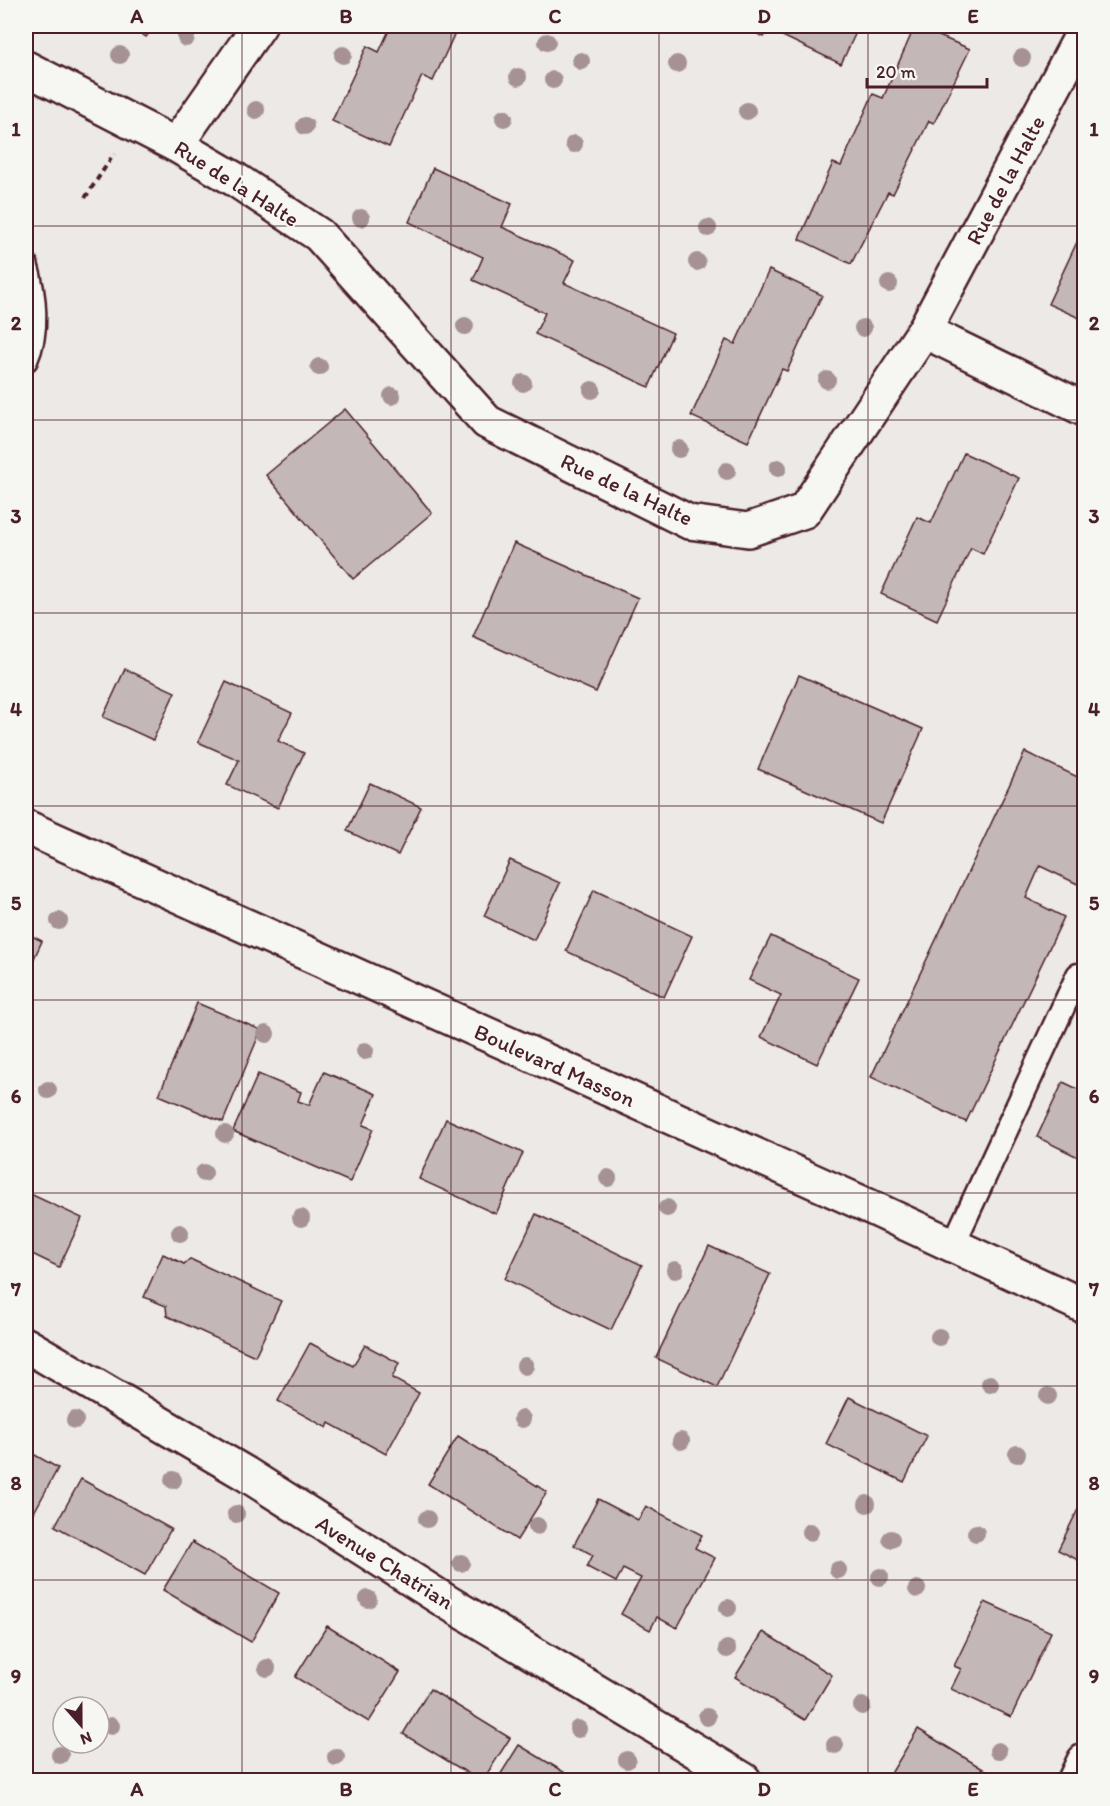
<svg xmlns="http://www.w3.org/2000/svg" width="1110" height="1806" viewBox="0 0 1110 1806" font-family="Itim,sans-serif">
	<rect width="100%" height="100%" fill="#ece9e6"/>
	<filter id="ink" filterUnits="userSpaceOnUse"><feTurbulence type="fractalNoise" baseFrequency=".0167" numOctaves="2"/><feDisplacementMap in="SourceGraphic" scale="12" xChannelSelector="R" yChannelSelector="G"/><feConvolveMatrix kernelMatrix="1 2 1 2 8 2 1 2 1" color-interpolation-filters="sRGB"/></filter>
	<g filter="url(#ink)">
		<g fill="#c4b7b7" stroke="#4a1f2b" stroke-width="1.5">
			<path d="M130,26h24l-8,11z"/>
			<path d="M391,26h67l-25,55 -11,-5 -33,71 -57,-26 35,-75 12,6z"/>
			<path d="M740,26h119l-18,38 -73,-35 -4,8z"/>
			<path d="M915,26l55,23 -36,74 -5,-2 -36,73 -5,-2 -37,72 -52,-25 34,-76 8,3 32,-72 10,4z"/>
			<path d="M433,168l79,36 -10,23 73,33 -11,23 109,50 -24,54 -114,-53 10,-21 -72,-33 10,-23 -74,-35z"/>
			<path d="M1084,227v93l-36,-16z"/>
			<path d="M769,270l53,25 -35,76 -5,-2 -34,73 -57,-26 35,-76 9,4z"/>
			<path d="M345,409l87,104 -79,66 -87,-104z"/>
			<path d="M964,453l55,25 -36,76 -12,-6 -34,72 -56,-26 36,-77 14,6z"/>
			<path d="M514,543l124,55 -42,94 -123,-55z"/>
			<path d="M125,669l50,23 -22,48 -50,-23z"/>
			<path d="M799,675l124,54 -42,94 -123,-54z"/>
			<path d="M226,682l66,31 -14,28 26,12 -26,55 -51,-23 12,-25 -41,-18z"/>
			<path d="M1025,752l59,28v107l-44,-21 -14,32 38,19 -98,205 -95,-45z"/>
			<path d="M370,783l51,24 -23,48 -51,-24z"/>
			<path d="M510,860l50,23 -26,57 -50,-24z"/>
			<path d="M594,890l98,46 -28,61 -98,-46z"/>
			<path d="M26,933l16,8 -16,35z"/>
			<path d="M771,936l88,42 -42,86 -56,-27 20,-42 -32,-15z"/>
			<path d="M197,1003l64,27 -38,92 -64,-27z"/>
			<path d="M324,1072l52,22 -13,31 10,4 -23,53 -117,-51 25,-57 43,18 -3,9 11,4z"/>
			<path d="M1063,1082l21,10v68l-47,-23z"/>
			<path d="M446,1119l77,34 -27,61 -77,-35z"/>
			<path d="M26,1192l56,26 -23,49 -33,-16z"/>
			<path d="M536,1214l106,51 -31,65 -106,-51z"/>
			<path d="M709,1246l61,28 -53,113 -61,-29z"/>
			<path d="M163,1254l21,10 6,-5 91,42 -26,55 -88,-40 -1,-10 -22,-9z"/>
			<path d="M310,1343l43,23 12,-21 34,18 -7,15 27,15 -33,61 -57,-31 -2,5 -49,-27z"/>
			<path d="M849,1397l78,39 -23,46 -78,-38z"/>
			<path d="M458,1436l89,56 -30,48 -89,-56z"/>
			<path d="M26,1450l32,18 -27,50 -5,-3z"/>
			<path d="M81,1479l90,50 -26,46 -90,-49z"/>
			<path d="M1084,1497v66l-26,-13z"/>
			<path d="M598,1499l40,21 8,-14 56,29 -7,13 20,10 -38,70 -20,-11 -7,13 -29,-16 20,-36 -18,-9 -7,13 -29,-15 6,-12 -19,-10z"/>
			<path d="M192,1542l87,51 -28,49 -88,-52z"/>
			<path d="M985,1602l66,30 -40,85 -60,-28 10,-20 -7,-3z"/>
			<path d="M327,1626l73,46 -31,50 -74,-45z"/>
			<path d="M763,1632l69,43 -27,45 -70,-43z"/>
			<path d="M430,1689l80,49 -27,42h-4l-76,-46z"/>
			<path d="M918,1729l78,48 -3,3h-106z"/>
			<path d="M519,1745l58,35h-80z"/>
		</g>
		<g fill="none" stroke-linecap="round" stroke-linejoin="round">
			<defs>
				<g id="service">
					<path d="M26,264c9,30 13,68 0,96"/>
					<path d="M953,1245l125,-270 6,3"/>
				</g>
				<g id="minor">
					<path d="M26,68l150,77 60,35 83,55 168,187 202,100 59,8 56,-19 120,-180 160,-300"/>
					<path d="M176,145l83,-119"/>
					<path d="M924,331l160,78"/>
					<path d="M26,1345l220,129 201,128 297,178"/>
					<path d="M1075,1780l9,-19"/>
				</g>
				<path id="secondary" d="M26,827l838,377 220,102"/>
			</defs>
			<use href="#service" stroke="#4a1f2b" stroke-width="27"/>
			<use href="#minor" stroke="#4a1f2b" stroke-width="38"/>
			<use href="#secondary" stroke="#4a1f2b" stroke-width="38"/>
			<path stroke="#4a1f2b" stroke-width="4" stroke-dasharray="6 4.5" stroke-linecap="butt" d="M85,198l29,-44"/>
			<use href="#service" stroke="#f6f6f2" stroke-width="22"/>
			<use href="#minor" stroke="#f6f6f2" stroke-width="33"/>
			<use href="#secondary" stroke="#f6f6f2" stroke-width="33"/>
		</g>
		<g fill="#a69295">
			<circle cx="186" cy="38" r="9"/>
			<circle cx="547" cy="42" r="9"/>
			<circle cx="120" cy="55" r="9"/>
			<circle cx="343" cy="55" r="9"/>
			<circle cx="1022" cy="58" r="9"/>
			<circle cx="581" cy="61" r="9"/>
			<circle cx="677" cy="64" r="9"/>
			<circle cx="518" cy="77" r="9"/>
			<circle cx="553" cy="80" r="9"/>
			<circle cx="256" cy="110" r="9"/>
			<circle cx="747" cy="111" r="9"/>
			<circle cx="504" cy="118" r="9"/>
			<circle cx="305" cy="126" r="9"/>
			<circle cx="574" cy="144" r="9"/>
			<circle cx="361" cy="218" r="9"/>
			<circle cx="708" cy="228" r="9"/>
			<circle cx="697" cy="262" r="9"/>
			<circle cx="889" cy="284" r="9"/>
			<circle cx="465" cy="326" r="9"/>
			<circle cx="863" cy="328" r="9"/>
			<circle cx="319" cy="367" r="9"/>
			<circle cx="827" cy="380" r="9"/>
			<circle cx="523" cy="383" r="9"/>
			<circle cx="592" cy="390" r="9"/>
			<circle cx="392" cy="396" r="9"/>
			<circle cx="679" cy="449" r="9"/>
			<circle cx="778" cy="468" r="9"/>
			<circle cx="727" cy="471" r="9"/>
			<circle cx="59" cy="921" r="9"/>
			<circle cx="266" cy="1034" r="9"/>
			<circle cx="365" cy="1051" r="9"/>
			<circle cx="48" cy="1090" r="9"/>
			<circle cx="225" cy="1134" r="9"/>
			<circle cx="204" cy="1173" r="9"/>
			<circle cx="608" cy="1178" r="9"/>
			<circle cx="667" cy="1208" r="9"/>
			<circle cx="301" cy="1218" r="9"/>
			<circle cx="180" cy="1233" r="9"/>
			<circle cx="675" cy="1270" r="9"/>
			<circle cx="939" cy="1337" r="9"/>
			<circle cx="525" cy="1366" r="9"/>
			<circle cx="990" cy="1384" r="9"/>
			<circle cx="1048" cy="1396" r="9"/>
			<circle cx="522" cy="1419" r="9"/>
			<circle cx="75" cy="1420" r="9"/>
			<circle cx="681" cy="1441" r="9"/>
			<circle cx="1017" cy="1454" r="9"/>
			<circle cx="173" cy="1480" r="9"/>
			<circle cx="867" cy="1504" r="9"/>
			<circle cx="236" cy="1514" r="9"/>
			<circle cx="427" cy="1519" r="9"/>
			<circle cx="537" cy="1526" r="9"/>
			<circle cx="810" cy="1532" r="9"/>
			<circle cx="976" cy="1533" r="9"/>
			<circle cx="891" cy="1539" r="9"/>
			<circle cx="461" cy="1563" r="9"/>
			<circle cx="838" cy="1570" r="9"/>
			<circle cx="880" cy="1577" r="9"/>
			<circle cx="917" cy="1589" r="9"/>
			<circle cx="368" cy="1599" r="9"/>
			<circle cx="728" cy="1608" r="9"/>
			<circle cx="727" cy="1649" r="9"/>
			<circle cx="267" cy="1668" r="9"/>
			<circle cx="862" cy="1706" r="9"/>
			<circle cx="707" cy="1717" r="9"/>
			<circle cx="111" cy="1726" r="9"/>
			<circle cx="578" cy="1729" r="9"/>
			<circle cx="835" cy="1745" r="9"/>
			<circle cx="998" cy="1751" r="9"/>
			<circle cx="60" cy="1755" r="9"/>
			<circle cx="336" cy="1757" r="9"/>
			<circle cx="627" cy="1760" r="9"/>
		</g>
	</g>
	<path fill="none" stroke="#4a1f2b" stroke-width="1.5" stroke-opacity="0.55" d="M242,26v1754M451,26v1754M659,26v1754M868,26v1754M26,226h1058M26,420h1058M26,613h1058M26,806h1058M26,1000h1058M26,1193h1058M26,1386h1058M26,1580h1058"/>
	<g text-anchor="middle" stroke-width="4.5" stroke-linejoin="round" paint-order="stroke">
		<g font-size="22" fill="#4a1f2b" stroke="#f6f6f2">
			<text transform="translate(1005 180) rotate(-62)" y="8">Rue de la Halte</text>
			<text transform="translate(237 183) rotate(32)" y="8">Rue de la Halte</text>
			<text transform="translate(627 489) rotate(25)" y="8">Rue de la Halte</text>
			<text transform="translate(555 1065) rotate(24)" y="8">Boulevard Masson</text>
			<text transform="translate(385 1562) rotate(32)" y="8">Avenue Chatrian</text>
		</g>
	</g>
	<rect width="1110" height="1806" fill="none" stroke="#f6f6f2" stroke-width="66"/>
	<g transform="translate(81 1725) rotate(159)"><circle r="28" fill="#f6f6f2" stroke="#b1a0a2" stroke-width="1.5"/>
	<path d="M0-4.5L10 22L0 15L-10 22Z" fill="#4a1f2b"/>
	<text y="-9" font-size="16" font-weight="bold" text-anchor="middle" fill="#4a1f2b">N</text>
	</g>
	<path d="M867 78v9h120v-9" fill="none" stroke="#4a1f2b" stroke-width="3"/>
	<text x="876" y="78" font-size="18" fill="#4a1f2b" stroke="#f6f6f2" stroke-width="4.5" paint-order="stroke">20 m</text>
	<rect x="33" y="33" width="1044" height="1740" fill="none" stroke="#4a1f2b" stroke-width="2"/>
	<g font-size="20" text-anchor="middle" font-weight="bold" fill="#4a1f2b">
		<text x="137" y="23">A</text>
		<text x="346" y="23">B</text>
		<text x="555" y="23">C</text>
		<text x="764" y="23">D</text>
		<text x="973" y="23">E</text>
		<text x="16" y="136">1</text>
		<text x="1094" y="136">1</text>
		<text x="16" y="330">2</text>
		<text x="1094" y="330">2</text>
		<text x="16" y="523">3</text>
		<text x="1094" y="523">3</text>
		<text x="16" y="716">4</text>
		<text x="1094" y="716">4</text>
		<text x="16" y="910">5</text>
		<text x="1094" y="910">5</text>
		<text x="16" y="1103">6</text>
		<text x="1094" y="1103">6</text>
		<text x="16" y="1296">7</text>
		<text x="1094" y="1296">7</text>
		<text x="16" y="1490">8</text>
		<text x="1094" y="1490">8</text>
		<text x="16" y="1683">9</text>
		<text x="1094" y="1683">9</text>
		<text x="137" y="1796">A</text>
		<text x="346" y="1796">B</text>
		<text x="555" y="1796">C</text>
		<text x="764" y="1796">D</text>
		<text x="973" y="1796">E</text>
	</g>
</svg>
